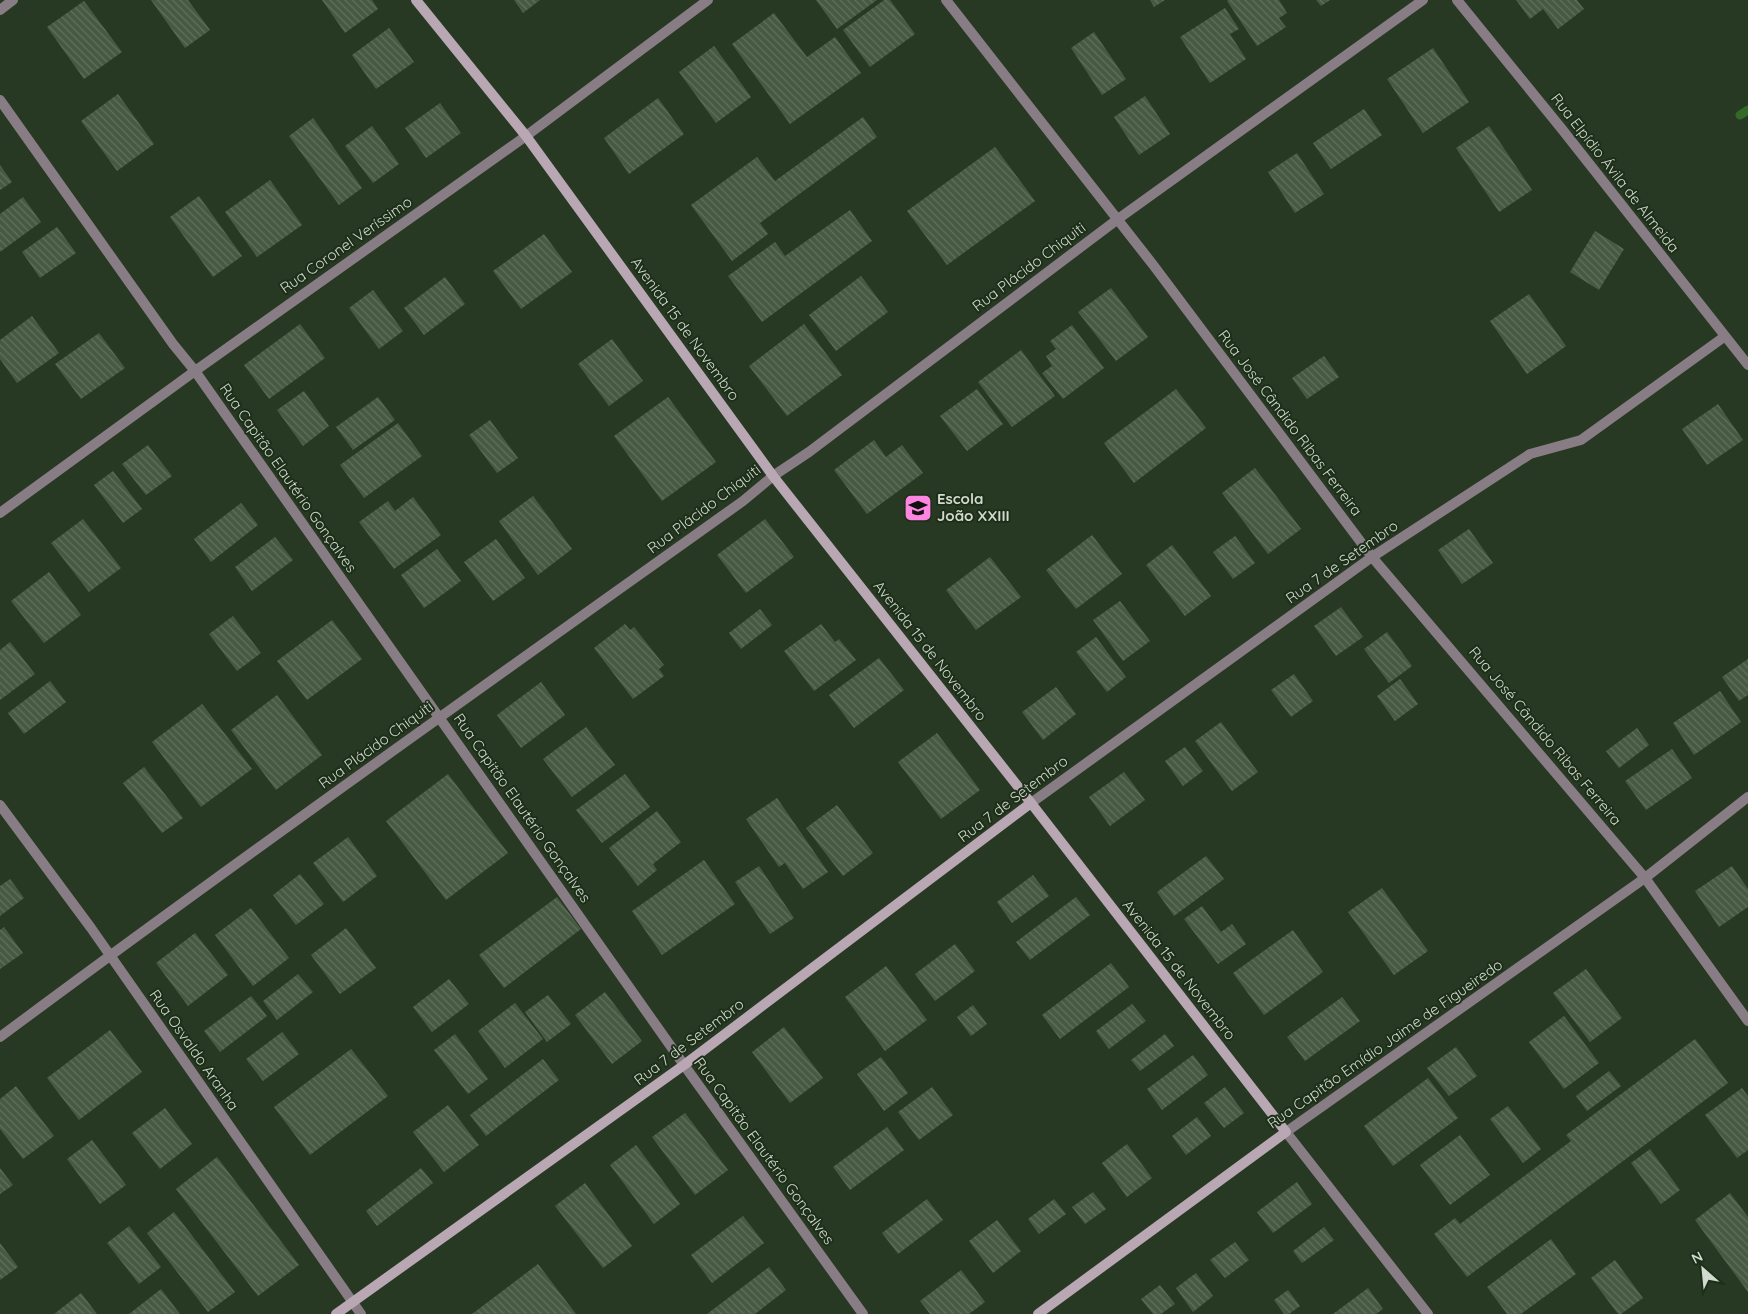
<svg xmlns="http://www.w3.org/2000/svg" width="1748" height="1314" viewBox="0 0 1748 1314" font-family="Quicksand,sans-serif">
	<defs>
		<pattern id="building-back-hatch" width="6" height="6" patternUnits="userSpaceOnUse" patternTransform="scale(1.25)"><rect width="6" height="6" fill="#475942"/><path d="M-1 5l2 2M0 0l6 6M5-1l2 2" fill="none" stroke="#60705c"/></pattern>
	</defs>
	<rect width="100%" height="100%" fill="#273823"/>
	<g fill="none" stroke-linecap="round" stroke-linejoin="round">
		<path stroke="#336827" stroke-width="9" d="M1740,115l8,-5"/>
	</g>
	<g fill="url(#building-back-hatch)">
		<path d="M151,0h37l22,30 -25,18z"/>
		<path d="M322,0h50l6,9 -33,24z"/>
		<path d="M514,0h26l-17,13z"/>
		<path d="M816,0h61l-40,29z"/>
		<path d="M884,0h6l25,34 -45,33 -27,-37z"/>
		<path d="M1150,0h15l-11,7z"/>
		<path d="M1228,0h51l8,13 -8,5 7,9 -29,19 -30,-45z"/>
		<path d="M1316,0h14l-9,6z"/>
		<path d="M1516,0h61l7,9 -26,20 -15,-20 -13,10z"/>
		<path d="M84,1l38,51 -38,27 -37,-52z"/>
		<path d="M1225,8l14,21 -9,5 16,25 -36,24 -30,-46z"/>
		<path d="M774,13l33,44 28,-20 26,36 -71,51 -58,-80z"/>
		<path d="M389,28l25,34 -38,27 -24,-34z"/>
		<path d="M1094,32l32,47 -24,16 -31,-47z"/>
		<path d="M714,46l37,51 -35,26 -37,-51z"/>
		<path d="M1433,48l36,54 -46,31 -36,-54z"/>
		<path d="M118,94l36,50 -37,27 -36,-50z"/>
		<path d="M1145,96l25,38 -31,21 -25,-38z"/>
		<path d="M658,98l26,36 -55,40 -25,-36z"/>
		<path d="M440,103l21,30 -35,25 -21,-30z"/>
		<path d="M1364,109l18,26 -51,34 -18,-26z"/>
		<path d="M863,117l14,20 -117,86 8,11 -36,27 -41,-56 66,-48 18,24z"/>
		<path d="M313,118l49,70 -23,17 -50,-69z"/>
		<path d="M372,126l27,38 -26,19 -28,-37z"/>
		<path d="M1489,126l43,64 -33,22 -43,-64z"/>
		<path d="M995,147l40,54 -88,64 -40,-54z"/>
		<path d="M1297,153l27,41 -29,19 -27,-41z"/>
		<path d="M0,165l12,17 -12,8z"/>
		<path d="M270,180l32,45 -45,32 -32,-45z"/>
		<path d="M199,196l43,60 -29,21 -43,-60z"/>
		<path d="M23,197l18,25 -41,30v-38z"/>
		<path d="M850,210l22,31 -110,81 -34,-46 47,-34 10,14z"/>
		<path d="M57,227l19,26 -36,25 -18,-26z"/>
		<path d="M1595,231l29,18 -25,41 -29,-18z"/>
		<path d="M544,234l28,38 -51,37 -28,-38z"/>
		<path d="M861,276l27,36 -52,39 -27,-36z"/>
		<path d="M445,277l20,27 -41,31 -20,-27z"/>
		<path d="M1111,288l37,49 -32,24 -38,-49z"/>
		<path d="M373,290l30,41 -24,18 -30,-41z"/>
		<path d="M1529,294l37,52 -39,28 -37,-53z"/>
		<path d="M32,316l27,37 -42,30 -17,-24v-19z"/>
		<path d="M300,324l25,34 -56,41 -25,-34z"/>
		<path d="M804,324l38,51 -55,41 -38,-50z"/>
		<path d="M1072,325l32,43 -41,31 -21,-26 10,-7 -6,-10 10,-7 -6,-8z"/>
		<path d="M99,333l26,35 -44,31 -26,-35z"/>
		<path d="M612,339l31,42 -34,25 -31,-42z"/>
		<path d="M1021,350l34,46 -43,31 -34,-45z"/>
		<path d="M1324,356l15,21 -32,22 -15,-21z"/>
		<path d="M977,389l26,35 -36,27 -27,-35z"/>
		<path d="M1176,389l30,39 -72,55 -30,-40z"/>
		<path d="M304,391l25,35 -26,20 -26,-36z"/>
		<path d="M378,397l17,23 -42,30 -17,-23z"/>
		<path d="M668,397l48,65 -54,39 -48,-65z"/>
		<path d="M1718,404l25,36 -36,25 -25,-36z"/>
		<path d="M490,420l28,38 -21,15 -28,-38z"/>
		<path d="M398,423l24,33 -58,42 -24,-33z"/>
		<path d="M874,440l12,17 16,-12 21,28 -56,41 -33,-44z"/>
		<path d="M148,445l24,31 -26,19 -24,-31z"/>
		<path d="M1255,468l46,61 -33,25 -46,-61z"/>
		<path d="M113,471l29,38 -19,14 -29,-38z"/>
		<path d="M533,496l39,53 -34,26 -39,-54z"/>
		<path d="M413,497l28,38 -47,34 -35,-47 29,-21 7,10z"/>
		<path d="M241,503l17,22 -47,37 -17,-23z"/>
		<path d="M83,519l38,49 -32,24 -38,-49z"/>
		<path d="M765,519l29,38 -48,36 -29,-38z"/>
		<path d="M1469,529l24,34 -31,21 -24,-34z"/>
		<path d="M1092,535l30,39 -46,35 -30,-39z"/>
		<path d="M1235,536l20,27 -22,16 -20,-27z"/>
		<path d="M275,537l18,23 -41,31 -17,-24z"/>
		<path d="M496,539l29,39 -32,23 -29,-39z"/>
		<path d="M1172,545l39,51 -26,20 -39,-51z"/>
		<path d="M437,549l24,32 -37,27 -23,-33z"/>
		<path d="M990,557l31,40 -45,33 -30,-40z"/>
		<path d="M49,572l32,43 -37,28 -33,-42z"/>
		<path d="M1120,601l30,40 -27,20 -30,-41z"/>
		<path d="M1341,607l22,30 -27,19 -22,-30z"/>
		<path d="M760,609l12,16 -31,24 -12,-16z"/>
		<path d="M233,616l28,37 -24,18 -28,-37z"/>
		<path d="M332,620l30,39 -55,41 -30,-39z"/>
		<path d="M625,624l5,6 4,-3 30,38 -5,4 5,7 -31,23 -39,-51z"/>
		<path d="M821,624l14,18 4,-3 17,21 -42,31 -30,-40z"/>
		<path d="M1387,632l25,34 -23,17 -25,-34z"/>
		<path d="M1096,637l30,40 -19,15 -31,-40z"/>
		<path d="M10,642l25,32 -35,26v-50z"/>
		<path d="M879,658l25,32 -50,38 -25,-33z"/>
		<path d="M1748,659v36l-9,6 -17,-24z"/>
		<path d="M1294,674l19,27 -22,16 -20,-27z"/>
		<path d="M1400,679l18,25 -23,17 -18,-25z"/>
		<path d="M50,681l16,21 -42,32 -16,-21z"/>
		<path d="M541,682l24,33 -44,33 -24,-33z"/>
		<path d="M1056,687l20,27 -33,26 -21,-28z"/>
		<path d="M1720,691l21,31 -47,33 -21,-32z"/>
		<path d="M277,695l45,60 -46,35 -45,-60z"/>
		<path d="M202,704l50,65 -51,38 -49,-65z"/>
		<path d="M1221,722l37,50 -26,19 -37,-50z"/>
		<path d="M586,727l29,38 -43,32 -29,-38z"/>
		<path d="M1637,728l12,17 -30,23 -13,-17z"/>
		<path d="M937,733l43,57 -39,29 -43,-57z"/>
		<path d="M1185,747l18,24 -20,15 -18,-25z"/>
		<path d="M1672,749l20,29 -46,32 -21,-29z"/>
		<path d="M144,767l39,51 -21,15 -39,-50z"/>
		<path d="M1124,772l21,28 -35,26 -21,-29z"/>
		<path d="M448,774l60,79 -62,47 -60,-79z"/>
		<path d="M625,774l25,33 -48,36 -26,-33z"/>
		<path d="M777,798l51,74 -25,17 -18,-26 -6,4 -33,-48z"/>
		<path d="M837,805l36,48 -30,23 -37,-48z"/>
		<path d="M657,811l24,31 -28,22 4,6 -19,16 -29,-38z"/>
		<path d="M348,837l29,39 -34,26 -30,-39z"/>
		<path d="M1206,856l18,23 -50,37 -17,-24z"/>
		<path d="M704,860l31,44 -73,51 -30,-44z"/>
		<path d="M759,866l35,52 -24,16 -35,-52z"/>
		<path d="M1732,866l16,23v18l-29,20 -24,-36z"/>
		<path d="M300,874l24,30 -28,21 -23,-30z"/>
		<path d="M1033,875l16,21 -37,27 -15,-21z"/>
		<path d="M10,879l14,19 -24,18v-30z"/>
		<path d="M1382,888l46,63 -34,24 -46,-63z"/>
		<path d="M557,897l24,32 -77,59 -25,-33z"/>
		<path d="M1076,897l14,18 -60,45 -14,-18z"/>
		<path d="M1202,906l19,26 11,-8 14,20 -28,20 -34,-45z"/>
		<path d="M251,908l38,50 -36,28 -38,-51z"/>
		<path d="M4,927l19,26 -23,16v-39z"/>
		<path d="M346,928l30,40 -36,26 -29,-39z"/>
		<path d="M1293,930l30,42 -59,43 -31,-42z"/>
		<path d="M195,933l33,42 -40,31 -32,-43z"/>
		<path d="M955,944l20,27 -40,30 -20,-27z"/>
		<path d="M1111,963l18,24 -69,52 -18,-24z"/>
		<path d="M886,966l41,54 -42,31 -40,-54z"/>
		<path d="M1586,969l36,49 -32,24 -37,-49z"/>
		<path d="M298,974l15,18 -36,28 -14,-19z"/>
		<path d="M449,979l20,25 -37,28 -19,-25z"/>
		<path d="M605,992l37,49 -30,23 -37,-49z"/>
		<path d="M548,995l23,29 -24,18 -22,-30z"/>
		<path d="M251,996l16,20 -47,36 -16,-21z"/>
		<path d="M1342,997l18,24 -55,40 -18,-24z"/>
		<path d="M515,1003l28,36 -38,29 -27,-37z"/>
		<path d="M1132,1004l14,17 -37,28 -13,-18z"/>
		<path d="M973,1005l14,19 -16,12 -14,-19z"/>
		<path d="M1564,1016l35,47 -35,26 -35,-47z"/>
		<path d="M784,1027l39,51 -33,25 -38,-51z"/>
		<path d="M110,1030l32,42 -63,48 -32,-42z"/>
		<path d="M282,1032l17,22 -36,27 -17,-22z"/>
		<path d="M455,1034l33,45 -20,15 -34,-44z"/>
		<path d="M1165,1034l9,12 -34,25 -9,-11z"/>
		<path d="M1695,1039l33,44 -261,194 -33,-43 21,-16 5,6 111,-83 -5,-6z"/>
		<path d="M1456,1047l21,29 -28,20 -22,-28z"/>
		<path d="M351,1049l37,47 -78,59 -36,-48z"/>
		<path d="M1193,1055l15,20 -46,35 -15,-21z"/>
		<path d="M881,1057l27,36 -24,18 -27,-37z"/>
		<path d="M543,1059l16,21 -73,56 -16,-21z"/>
		<path d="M1609,1071l12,15 -34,25 -11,-15z"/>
		<path d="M1428,1078l30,40 -65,48 -29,-40z"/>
		<path d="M16,1086l38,50 -31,23 -23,-30v-30z"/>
		<path d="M932,1087l21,28 -34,25 -21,-28z"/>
		<path d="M1225,1087l19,26 -20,15 -20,-25z"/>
		<path d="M1742,1088l6,8v54l-11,8 -32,-43z"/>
		<path d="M448,1105l31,40 -35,27 -31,-40z"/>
		<path d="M1508,1106l33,43 -18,14 -33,-44z"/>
		<path d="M165,1108l27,36 -32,25 -28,-36z"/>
		<path d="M685,1113l43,57 -33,25 -43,-58z"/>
		<path d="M1197,1117l14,19 -25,19 -14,-19z"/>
		<path d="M887,1127l17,23 -54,40 -17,-23z"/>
		<path d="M1460,1135l30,40 -40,30 -30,-40z"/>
		<path d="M92,1140l34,45 -26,19 -33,-45z"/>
		<path d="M1127,1144l25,34 -25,19 -25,-34z"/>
		<path d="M636,1145l44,59 -26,20 -44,-59z"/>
		<path d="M1650,1149l30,41 -19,14 -30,-41z"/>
		<path d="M217,1157l82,108 -41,31 -82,-107z"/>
		<path d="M0,1168l13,17 -13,9z"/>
		<path d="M421,1168l12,15 -56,43 -11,-15z"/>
		<path d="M1297,1182l15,22 -39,29 -16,-21z"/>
		<path d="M585,1183l47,63 -29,22 -48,-62z"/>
		<path d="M1093,1192l13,17 -21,15 -13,-17z"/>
		<path d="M1730,1193l18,24v75l-53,-72z"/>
		<path d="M927,1199l16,21 -45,34 -16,-21z"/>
		<path d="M1054,1199l12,15 -27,20 -11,-15z"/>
		<path d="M174,1212l61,80 -27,20 -61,-79z"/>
		<path d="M743,1216l21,27 -52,40 -21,-28z"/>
		<path d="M997,1220l24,31 -28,22 -24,-32z"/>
		<path d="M129,1226l32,41 -22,17 -32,-41z"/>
		<path d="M1324,1227l10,13 -32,23 -9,-12z"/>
		<path d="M1551,1239l25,35 -55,40h-14l-20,-27z"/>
		<path d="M1235,1242l14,18 -24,18 -15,-18z"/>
		<path d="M0,1243l18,24 -18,13z"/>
		<path d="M1615,1260l28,38 -22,16h-3l-27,-36z"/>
		<path d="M538,1264l38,50h-104z"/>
		<path d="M769,1267l17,23 -31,24h-48z"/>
		<path d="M961,1270l24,32 -16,12h-39l-10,-13z"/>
		<path d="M1196,1273l17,23 -20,16 -17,-24z"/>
		<path d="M1160,1285l15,19 -14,10h-8l-12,-15z"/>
		<path d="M1368,1288l15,21 -7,5h-43z"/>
		<path d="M161,1289l19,25h-51z"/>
		<path d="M1288,1290l12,16 -11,8h-5l-10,-14z"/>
		<path d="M81,1293l16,21h-43z"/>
	</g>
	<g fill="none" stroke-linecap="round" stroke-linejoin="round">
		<g stroke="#897d85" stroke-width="10">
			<path d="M946,0l208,266 218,291 273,321 103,143"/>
			<path d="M1457,0l104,128 187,237"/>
			<path d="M0,10l13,-10"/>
			<path d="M0,100l173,244 22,27 489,694 179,249"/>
			<path d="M0,513l195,-142 331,-235 182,-136"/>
			<path d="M1031,803l341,-246 158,-103 51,-14 143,-103"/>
			<path d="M0,805l91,123 270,386"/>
			<path d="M0,1037c245,-182 495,-359 743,-536l30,-25 36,-24 309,-233 305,-219"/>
			<path d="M1286,1132l359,-254 103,-81"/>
		</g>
		<path stroke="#897d85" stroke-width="10" d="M1286,1132l142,182"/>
		<g stroke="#baa7b4" stroke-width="10">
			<path d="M416,0l110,136 247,340 258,327 255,329 -248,182"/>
			<path d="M336,1314l348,-249 347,-262"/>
		</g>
	</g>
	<defs>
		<symbol id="school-square" viewBox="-11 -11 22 22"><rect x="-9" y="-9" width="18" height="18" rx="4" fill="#fe85e0" stroke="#1d2e19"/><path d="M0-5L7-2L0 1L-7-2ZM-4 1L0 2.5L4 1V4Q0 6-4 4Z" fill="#111"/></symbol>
	</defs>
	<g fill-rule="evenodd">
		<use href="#school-square" x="902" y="492" width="32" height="32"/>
	</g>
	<g text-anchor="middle" stroke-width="4" stroke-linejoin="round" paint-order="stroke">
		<g font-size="15" fill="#d0dacd" stroke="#1d2e19">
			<text transform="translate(1615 173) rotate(52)" y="5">Rua Elpídio Ávila de Almeida</text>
			<text transform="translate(346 245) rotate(-35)" y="5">Rua Coronel Veríssimo</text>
			<text transform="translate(1029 267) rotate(-37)" y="5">Rua Plácido Chiquiti</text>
			<text transform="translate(685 329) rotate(54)" y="5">Avenida 15 de Novembro</text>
			<text transform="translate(1290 423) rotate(53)" y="5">Rua José Cândido Ribas Ferreira</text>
			<text transform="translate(288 478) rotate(55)" y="5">Rua Capitão Elautério Gonçalves</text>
			<text transform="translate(704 509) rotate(-37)" y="5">Rua Plácido Chiquiti</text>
			<text transform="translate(1342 562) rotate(-35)" y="5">Rua 7 de Setembro</text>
			<text transform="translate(930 651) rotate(52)" y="5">Avenida 15 de Novembro</text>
			<text transform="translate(1545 736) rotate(50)" y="5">Rua José Cândido Ribas Ferreira</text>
			<text transform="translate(376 745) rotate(-36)" y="5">Rua Plácido Chiquiti</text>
			<text transform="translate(1013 799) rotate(-37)" y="5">Rua 7 de Setembro</text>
			<text transform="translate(522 808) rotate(55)" y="5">Rua Capitão Elautério Gonçalves</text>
			<text transform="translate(1179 970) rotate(52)" y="5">Avenida 15 de Novembro</text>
			<text transform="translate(689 1042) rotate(-37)" y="5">Rua 7 de Setembro</text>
			<text transform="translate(1385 1044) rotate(-35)" y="5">Rua Capitão Emídio Jaime de Figueiredo</text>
			<text transform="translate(194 1050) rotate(55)" y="5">Rua Osvaldo Aranha</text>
			<text transform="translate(764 1151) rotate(54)" y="5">Rua Capitão Elautério Gonçalves</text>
		</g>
		<g font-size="15" font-weight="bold" fill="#d0dacd" stroke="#1d2e19" text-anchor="start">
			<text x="937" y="504">Escola<tspan x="937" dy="17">João XXIII</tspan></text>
		</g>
	</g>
	<g transform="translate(1703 1269) rotate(333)" stroke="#1d2e19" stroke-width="4" paint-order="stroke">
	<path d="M0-4L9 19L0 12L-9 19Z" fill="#d0dacd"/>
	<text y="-8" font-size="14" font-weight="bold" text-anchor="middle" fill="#d0dacd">N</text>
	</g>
</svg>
